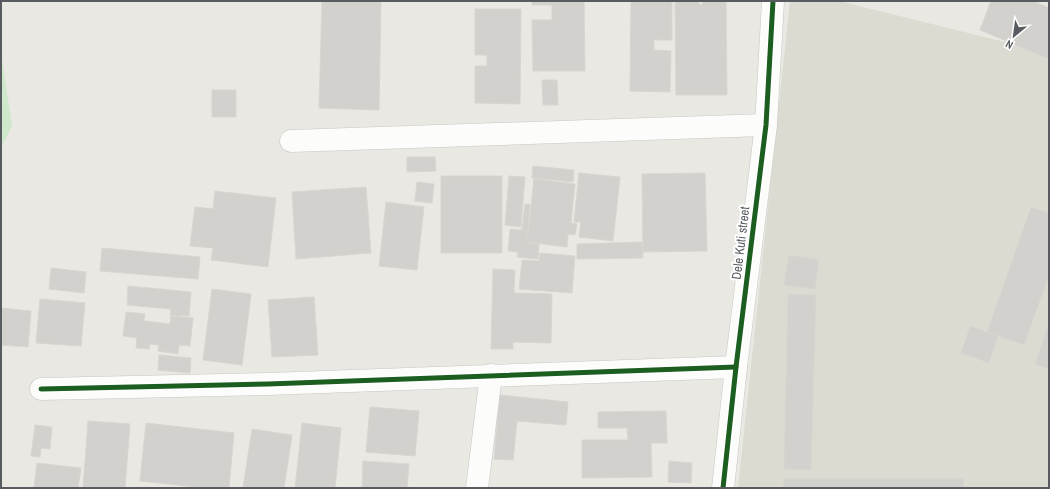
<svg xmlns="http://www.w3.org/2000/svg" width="1050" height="489" viewBox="0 0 1050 489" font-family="'Archivo Narrow',sans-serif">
	<rect width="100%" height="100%" fill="#eae8e2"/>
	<path fill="#dcdbd2" d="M790,1h49l210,52v435h-311z"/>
	<path fill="#cfe7cb" d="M1,52l11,74 -11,22z"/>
	<g fill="#d2d1cd" stroke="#d9d6d1">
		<path d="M322,1h59l-2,109 -60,-2z"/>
		<path d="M532,1h52l1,70h-52l-1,-51h20v-15h-20z"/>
		<path d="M631,1h41v39h-18v10l17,1 -1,41 -40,-1z"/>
		<path d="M675,1h24v4l4,-1 -1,-3h24l1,94h-51z"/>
		<path d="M991,1h42l16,7v51l-69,-29z"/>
		<path d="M475,9h46l-1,95 -45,-1v-37h12v-11h-12z"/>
		<path d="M542,80h15l1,25h-15z"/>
		<rect x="212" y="90" width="24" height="27"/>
		<path d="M407,157h28l1,14 -29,1z"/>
		<path d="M533,166l41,4 -1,12 -41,-4z"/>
		<path d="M579,173l41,4 -7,64 -34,-4 2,-15h-7z"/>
		<path d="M705,173l2,78 -64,1 -1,-78z"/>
		<rect x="441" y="176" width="61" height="77"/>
		<path d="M509,176l16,1 -4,50 -16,-2z"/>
		<path d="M534,179l41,5 -4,39 6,1 -2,11 -7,-1 -1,13 -40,-5z"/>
		<path d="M417,182l17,2 -2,19 -17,-2z"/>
		<path d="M366,187l5,66 -75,6 -4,-67z"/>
		<path d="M215,191l61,7 -8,69 -57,-7 2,-12 -23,-2 5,-39 18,2z"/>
		<path d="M386,202l38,5 -7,63 -38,-4z"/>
		<path d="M525,204h5l-3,39 12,1 -1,15 -21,-2 1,-5 -10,-1 2,-22 12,1z"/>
		<path d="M1031,207l18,6v62l-25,70 -37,-13z"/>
		<path d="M642,242l1,16 -66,1v-15z"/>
		<path d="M102,248l98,9 -2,22 -98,-8z"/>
		<path d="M540,253l35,3 -3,37 -53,-4 3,-29 17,1z"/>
		<path d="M789,255l30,5 -4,29 -31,-4z"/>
		<path d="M51,268l35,4 -2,21 -35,-4z"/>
		<path d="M493,269l22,1 -1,23 38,1 -1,49 -38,-1v7h-22z"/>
		<path d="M128,286l63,6 -2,24 -19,-1 1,-6 -44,-4z"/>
		<path d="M212,289l39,5 -9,71 -39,-5z"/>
		<path d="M788,294l28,1 -5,175 -27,-1z"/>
		<path d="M314,297l4,58 -46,2 -4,-57z"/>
		<path d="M40,299l45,4 -4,43 -45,-3z"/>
		<path d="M1,308l30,3 -3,36 -27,-2z"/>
		<path d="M126,312l19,2 -1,7 26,3 1,-8 22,2 -3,28 -11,-1 -1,9 -20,-3 1,-6 -9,-1 -1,5 -13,-1 1,-10 -14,-2z"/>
		<path d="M1049,324v45l-14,-5z"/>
		<path d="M970,326l28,10 -9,27 -28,-10z"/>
		<path d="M159,355l32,3 -1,15 -32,-3z"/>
		<path d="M500,395l68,7 -2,23 -49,-4 -4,39 -19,-1z"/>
		<path d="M370,407l49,4 -4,45 -49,-4z"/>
		<path d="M666,411l1,32h-16l1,34 -70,1v-38h46l-1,-12h-29v-16z"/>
		<path d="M88,421l42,3 -5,64h-42z"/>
		<path d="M146,423l88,10 -5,55h-24l-65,-7z"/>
		<path d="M302,423l39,5 -6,60h-40z"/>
		<path d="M35,425l17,2 -2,22 -9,-1 -1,9 -9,-1z"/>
		<path d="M252,429l40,6 -8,53h-41z"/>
		<path d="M363,461l46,3 -2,24h-45z"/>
		<path d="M669,461l23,2 -1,20 -23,-1z"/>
		<path d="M37,463l44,5 -3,20h-44z"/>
		<path d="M783,479h181l-1,9h-179z"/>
	</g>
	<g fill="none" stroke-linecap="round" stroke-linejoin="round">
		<defs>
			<g id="street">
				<path d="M291,141l475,-16"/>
				<path d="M41,389l227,-5 468,-17"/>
				<path d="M477,488l14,-113"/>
				<path d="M723,488l13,-121 30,-242 7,-124"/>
			</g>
		</defs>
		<use href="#street" stroke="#c6c6c4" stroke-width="23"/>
		<use href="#street" stroke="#fcfcfb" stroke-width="22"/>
		<defs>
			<g id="cycleway">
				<path d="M41,389l227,-5 468,-17"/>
				<path d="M723,488l13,-121 30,-242 7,-124"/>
			</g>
		</defs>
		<use href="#cycleway" stroke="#fff" stroke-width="8"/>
		<use href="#cycleway" stroke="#1b5e20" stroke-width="5"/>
	</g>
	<g text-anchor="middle" stroke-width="4" stroke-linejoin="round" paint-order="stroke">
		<g font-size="13" fill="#585c61" stroke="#fff">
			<text transform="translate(740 243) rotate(-83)" y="5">Dele Kuti street</text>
		</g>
	</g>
	<rect width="1050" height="489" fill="none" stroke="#585c61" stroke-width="4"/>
	<g transform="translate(1014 36) rotate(209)" stroke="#ffffff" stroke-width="3" paint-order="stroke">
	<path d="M0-3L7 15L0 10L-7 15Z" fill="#585c61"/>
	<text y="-6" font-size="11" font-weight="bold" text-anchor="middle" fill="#585c61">N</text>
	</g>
</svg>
